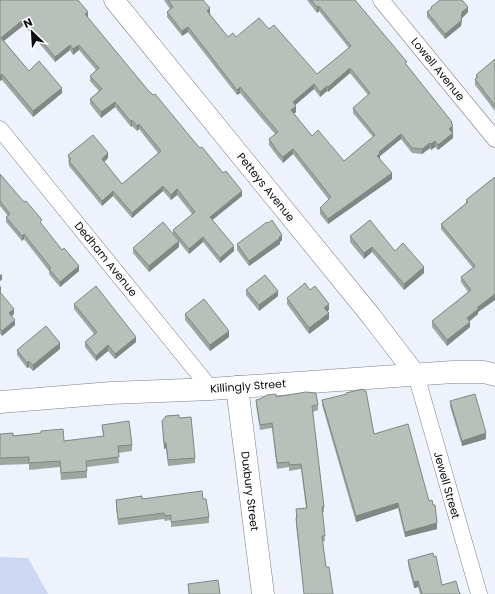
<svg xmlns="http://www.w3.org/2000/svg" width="495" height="594" viewBox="0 0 495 594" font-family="Poppins,sans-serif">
	<rect width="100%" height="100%" fill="#edf2fd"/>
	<path fill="#ccd7f2" d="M0,557l28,1 20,36h-48z"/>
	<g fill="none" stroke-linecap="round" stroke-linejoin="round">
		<defs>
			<g id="minor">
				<path d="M381,0l114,139"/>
				<path d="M0,129l211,260"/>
				<path d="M416,375l63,219"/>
			</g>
			<path id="tertiary" d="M114,0l257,316 45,59"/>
			<g id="secondary">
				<path d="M237,387l26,207"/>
				<path d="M0,402l111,-9 100,-4 242,-17h31l11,3"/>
			</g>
		</defs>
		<use href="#minor" stroke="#7b7f89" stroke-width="17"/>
		<use href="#tertiary" stroke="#7b7f89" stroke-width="21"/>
		<use href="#secondary" stroke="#7b7f89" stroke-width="23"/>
		<use href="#minor" stroke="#fff" stroke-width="16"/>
		<use href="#tertiary" stroke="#fff" stroke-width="20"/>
		<use href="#secondary" stroke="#fff" stroke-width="22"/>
	</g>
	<g fill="#9ea69f" fill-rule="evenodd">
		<path d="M0,0l88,17h-1l60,72 95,107 -30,24 22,31 -14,12 -17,-21 -14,12 -10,-12v5l-30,25 -16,-19v-5l40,-14v-4l19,-16 -15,-19 -6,5 -8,-9 -31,27 -19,-22 -11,10 -33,-40 -1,-11 40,3 -4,4 18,22 36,-31 -19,-24 -2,2 -5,-5 -1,1 -16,-20 -14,11 -11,-14v-5l9,-8 -9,-10v-5l6,-6 -17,-20 -6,5 -3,-5 -15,12 -31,-37 -20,16 25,30 33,22 -29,24 -31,-37z"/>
		<path d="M164,0h39l7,14 18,23h8l33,-8 48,45 32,-26 -30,-37 -2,2 -10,-13h48l52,65 45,60 1,6 -1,1 1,6 -15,12 -3,-3 -4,3 -1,-2 -8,6 -10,-1 -11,-14 -21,17v3l12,20 -64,45 -8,-10v-6l9,-8 -36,-46 -10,9 -5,-6 -9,-12v-6l6,-5 -35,-41 -3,2 -49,-63 -6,4 -15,-19v-5l3,-3zM350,73l18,22 -15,13v5l20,24 -29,24 -32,-25 -18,-22 2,-2 -1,-7 19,-16 6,8 7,-6 1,1z"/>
		<path d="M431,7l37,5 -6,6 -1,8 -16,13 -18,-22v-5l4,-3z"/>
		<path d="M495,59v52l-20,-26v-6l1,-1v-3z"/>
		<path d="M0,174l79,97 -19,16 -11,-13v-3l-25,-32 -2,2 -16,-19v-5l2,-1 -8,-10z"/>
		<path d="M495,177v123l-17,12v2l-8,7v6l-23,19 -15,-19v-6l36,-29 -7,-10v-5l12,-9 -32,-39v-5l25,-21v-3z"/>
		<path d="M350,236l45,15 29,22 -20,17 -32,-38 -8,7 -14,-17z"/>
		<path d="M282,240l-2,2v2l-31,22 -12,-16v-6z"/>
		<path d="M0,284l1,7 -1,1 14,22 -2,2 3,9 -13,11 -2,-2z"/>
		<path d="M246,290l32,6 -19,15 -13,-16z"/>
		<path d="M310,290l19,20 -2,1 2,8 -20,15 -22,-30v-6z"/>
		<path d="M74,304l62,38 -21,17 -7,-8 -12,10 -11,-14v-5l9,-8 -20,-25z"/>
		<path d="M185,314l44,23 -19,14 -25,-31z"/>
		<path d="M60,349l-27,22 -4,-4 -2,1 -10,-13v-5z"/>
		<path d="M346,393l28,41 55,67 8,28 -32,8 -7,-29 -42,14 -34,-117v-5l24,-5z"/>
		<path d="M276,397l42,8v5l-5,2 11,95v5h-2l3,29 -3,1 4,25 7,27h-29l-8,-70v-15l10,-1 -5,-39 -12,2v-4l-12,2 -5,-41 -12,2 -4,-25v-5z"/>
		<path d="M450,401l36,38 -24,7 -12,-40z"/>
		<path d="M179,418l16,40v5l-27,3 -2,-18 -2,1 -2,-28z"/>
		<path d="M102,425l30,20v6l-14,2 1,10 -32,4v11l-26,2 -1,-13 -31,3v-6l-29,1v-31l64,7 39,-5z"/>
		<path d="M142,499h61l6,18v6l-38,4v-7l-6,1 -1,-2 -46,6 -2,-20v-5z"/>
		<path d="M408,560l34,25 17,7 2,2h-41l-2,-7 -4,1 -6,-23z"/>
	</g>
	<g fill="#818782">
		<path d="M319,6v5l-2,2v-6z"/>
		<path d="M468,7v5l-6,6 -1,8 -16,13v-5l17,-22z"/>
		<path d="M210,8v6l-3,2v-5z"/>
		<path d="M88,12v5l-3,3v-6z"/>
		<path d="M24,19v6l-23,18v-5z"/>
		<path d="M188,27v5l-6,4v-5z"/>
		<path d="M70,45v5l-15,12v-5z"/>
		<path d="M79,45v5l-6,5v-6z"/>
		<path d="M350,68v5l-22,19v-5z"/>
		<path d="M2,74v6l-2,1v-5z"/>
		<path d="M314,84v5l-21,18v-5z"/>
		<path d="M327,86v5l-7,6v-5z"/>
		<path d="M240,87v6l-3,2v-5z"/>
		<path d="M62,88v5l-29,24v-6z"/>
		<path d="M115,102v5l-14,11v-6z"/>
		<path d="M296,106v6l-5,4v-6z"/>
		<path d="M132,120v6l-1,1v-5z"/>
		<path d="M452,122l1,9 -4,3v-5l2,-6z"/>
		<path d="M139,124v5l-2,2v-5z"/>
		<path d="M453,133v5l-15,12v-5z"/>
		<path d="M401,134v5l-21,17v3l-3,-3 2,-4z"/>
		<path d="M435,141v6l-4,3v-6z"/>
		<path d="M430,143v5l-8,6v-5z"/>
		<path d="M293,149v5l-10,9v-6z"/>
		<path d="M108,153v5l-6,6v-5z"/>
		<path d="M392,173v6l-64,45v-5z"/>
		<path d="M163,186v5l-31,27v-5z"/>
		<path d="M177,189v6l-6,5v-5z"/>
		<path d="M113,191v5l-11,10v-5z"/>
		<path d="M242,191v5l-32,26v-5z"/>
		<path d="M24,234v5l-2,2v-5z"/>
		<path d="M282,235v5l-2,2v2l-31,22v-5z"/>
		<path d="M203,237v5l-14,12v-5z"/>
		<path d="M179,241v6l-30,25v-6z"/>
		<path d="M234,246v5l-14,12v-5z"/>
		<path d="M372,247v5l-8,7v-6z"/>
		<path d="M79,266v5l-19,16v-5z"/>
		<path d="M424,267v6l-20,17v-6z"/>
		<path d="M2,274v6l-2,1v-6z"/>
		<path d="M1,286v5l-1,2v-6z"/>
		<path d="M278,291v5l-19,15v-6z"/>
		<path d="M495,294v6l-17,12v2l-11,9v-5l11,-11z"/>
		<path d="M329,304v6l-5,3v-5z"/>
		<path d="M14,309v5l-5,4v-5z"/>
		<path d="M329,313v6l-20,15v-6z"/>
		<path d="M15,320v5l-13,11v-5z"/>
		<path d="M470,322v5l-23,19v-6z"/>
		<path d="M229,331v6l-19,14v-6z"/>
		<path d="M136,337v5l-21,17v-5z"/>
		<path d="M60,343v6l-27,22v-6z"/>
		<path d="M108,345v6l-12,10v-5z"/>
		<path d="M29,361v6l-2,1v-5z"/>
		<path d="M486,433v6l-24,7v-5z"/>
		<path d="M164,443h2v5l-2,1z"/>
		<path d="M398,503v5l-42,14v-6z"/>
		<path d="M437,523v6l-32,8v-5z"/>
		<path d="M418,581v6l-4,1v-6z"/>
	</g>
	<g fill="#b8c1b9" stroke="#818782" fill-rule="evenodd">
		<path d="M0,0h78l10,12 -3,2 62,75 6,6 2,-1 43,52 2,2 2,-1 21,26 3,-2 16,20 -32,26 24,29 -14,12 -17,-21 -14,12 -16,-19 22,-18 -18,-23 -6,6 -8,-9 -31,27 -19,-22 -11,10 -33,-40 2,-2 -3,-4 25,-20 15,18 -6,6 20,25 39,-33 -22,-27 -2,2 -5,-6 -1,2 -16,-20 -14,10 -11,-13 12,-10 -12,-13 9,-8 -20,-23 -6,4 -3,-4 -15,12 -31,-38 -23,19 28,33 10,-10 23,27 -29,23 -31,-37 -2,2z"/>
		<path d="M168,0h35l7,8 -3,3 21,26 5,-4 3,4 23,-19 10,11 5,-4 43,49 34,-28 -32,-40 -2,1 -6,-7h44l52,62 -2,1 47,59 -1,1 2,2 -4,4 4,4 -15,12 -3,-4 -4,3 -1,-1 -8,6 -10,-1 -11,-14 -22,18 1,2 -3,2 15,17 -64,46 -8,-11 11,-11 -38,-48 -10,8 -5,-5 -9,-13 9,-7 -38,-45 -3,3 -49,-63 -6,4 -15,-19 6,-5zM350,68l20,25 -17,15 22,27 -31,26 -26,-31 -6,6 -21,-26 5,-4 -3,-4 21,-18 6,8 7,-6 1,1z"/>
		<path d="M440,0h22l6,7 -6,5 -1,9 -16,13 -18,-22 5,-4 -1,-1z"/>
		<path d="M495,59v47l-20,-27 3,-2 -2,-2z"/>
		<path d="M0,174l24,28 2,-1 16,19 -2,2 22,28 2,-2 15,18 -19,16 -11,-13 2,-1 -27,-34 -2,2 -16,-19 4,-3 -10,-13z"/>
		<path d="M495,177v117l-17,13v2l-11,9 3,4 -23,18 -15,-19 39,-31 -10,-13 14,-11 -34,-42 27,-22 -2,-2z"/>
		<path d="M272,220l10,15 -3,2 1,1 -31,23 -12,-17 30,-22 1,1z"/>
		<path d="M370,220l25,31 8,-8 21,24 -20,17 -32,-37 -8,6 -14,-17z"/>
		<path d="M163,222l16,19 -30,25 -16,-18z"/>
		<path d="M265,275l13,16 -19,14 -13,-15z"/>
		<path d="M305,283l5,7 5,-4 14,18 -5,4 5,5 -20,15 -22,-30z"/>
		<path d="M96,286l40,51 -21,17 -7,-9 -12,11 -11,-14 12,-10 -23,-28z"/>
		<path d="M0,292l14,17 -5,4 6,7 -13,11 -2,-3z"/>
		<path d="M204,299l25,32 -19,14 -25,-31z"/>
		<path d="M46,326l14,17 -27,22 -4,-4 -2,2 -10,-13z"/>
		<path d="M363,389l1,2h2l8,43 34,-10 21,77 3,-1 1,5h2l2,18 -32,9 -7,-29 -42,13 -34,-116 25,-6 -1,-1z"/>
		<path d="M306,392l10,1 2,12 -6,1 12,101h-2l3,29h-3l4,31h3l4,27h-29l-8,-76h1l-1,-9 11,-1 -6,-44 -12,1v-3l-12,1 -5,-40 -12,2 -4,-25 4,-1 7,-4 9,-1v3z"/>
		<path d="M475,394l11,39 -24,8 -12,-40z"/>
		<path d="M179,415v3l12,-1 4,41 -27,2 -2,-17h-2l-2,-22 4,-5z"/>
		<path d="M129,421l3,24 -14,1 1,11 -33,4 1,10 -26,2 -1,-12 -31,2v-6l-29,1v-24l13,-1v3l28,-3v-2l22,-2 1,12 40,-5 -2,-11z"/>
		<path d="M202,491l1,8h3l3,18 -38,5v-7l-6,1 -1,-3 -46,6 -2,-19 26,-4v3z"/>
		<path d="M433,553l1,4 2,-1 6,29 14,-4 3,11 2,2h-39l-4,-13 -4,1 -6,-22z"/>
		<path d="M218,580l2,14h-31l-1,-10z"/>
	</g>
	<g text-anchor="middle" stroke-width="4" stroke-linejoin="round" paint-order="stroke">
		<g font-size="11" fill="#0b0c10" stroke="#fff">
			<text transform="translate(438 69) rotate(51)" y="4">Lowell Avenue</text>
			<text transform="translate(266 187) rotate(51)" y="4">Petteys Avenue</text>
			<text transform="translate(106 259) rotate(51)" y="4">Dedham Avenue</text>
			<text transform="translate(248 386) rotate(-4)" y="4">Killingly Street</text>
			<text transform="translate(447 485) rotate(74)" y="4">Jewell Street</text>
			<text transform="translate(250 491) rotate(83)" y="4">Duxbury Street</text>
		</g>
	</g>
	<g transform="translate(32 32) rotate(335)" stroke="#ffffff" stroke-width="3" paint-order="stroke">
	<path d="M0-3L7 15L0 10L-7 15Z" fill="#0b0c10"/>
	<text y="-6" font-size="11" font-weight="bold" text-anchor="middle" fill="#0b0c10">N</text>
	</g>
</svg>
